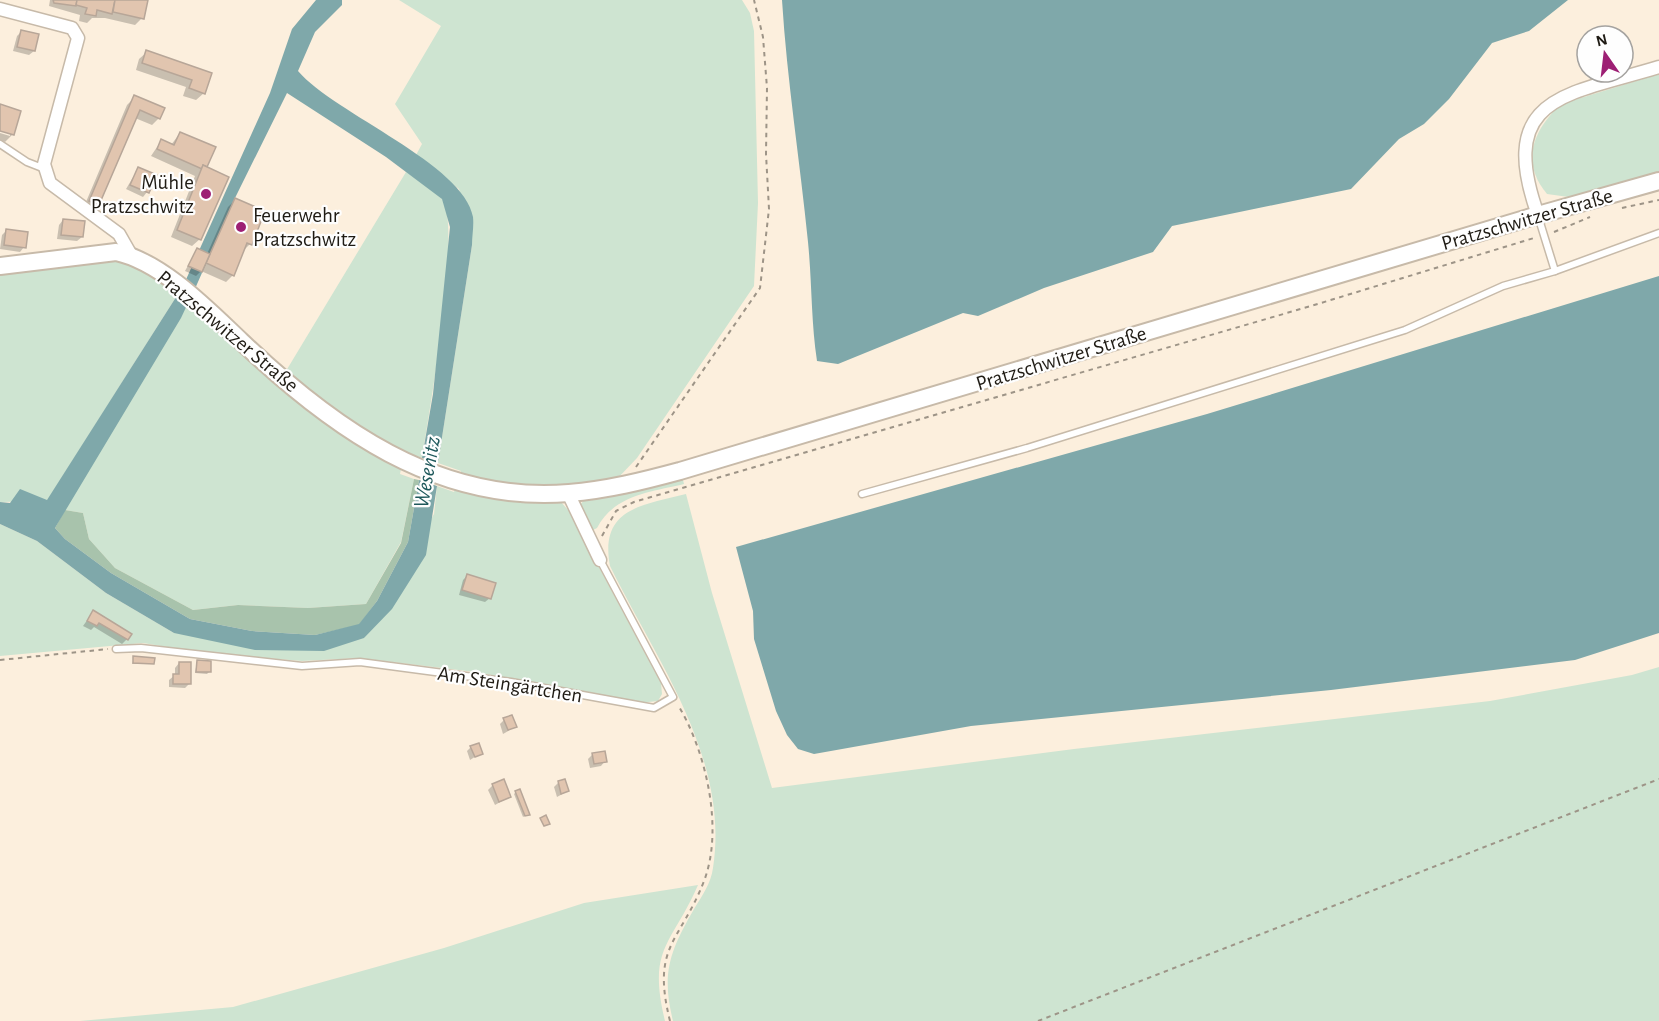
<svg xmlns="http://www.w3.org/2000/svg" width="1659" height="1021" viewBox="0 0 1659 1021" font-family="'Alegreya Sans',sans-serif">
	<rect width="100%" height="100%" fill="#fcefdd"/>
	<g fill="#cee4d1">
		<path d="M399,0h343l8,13 4,18 4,172 -4,83 -117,172 -20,21 -52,8 -73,-4 -32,-8 1,-4 -23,-8 34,-218 -13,-56 -43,-34 6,-11 -27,-40 46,-78z"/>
		<path d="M1659,74v99l-83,25 -29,-4c-27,-32 -14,-64 14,-90z"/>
		<path d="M406,172c10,7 30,17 37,28 18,29 -14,216 -21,258l-54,-20 -82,-67z"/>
		<path d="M112,259l26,7 40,28 -131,207 -47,1v-231z"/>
		<path d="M189,301c67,61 131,126 212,168l-1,5 14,5 -13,63 -35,62 -58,4 -70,-3 -45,5 -78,-42 -26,-29 -6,-26 -18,-3z"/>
		<path d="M682,476l2,8c-33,8 -70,11 -87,44l-6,3 -11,-26 5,-6z"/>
		<path d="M437,486l17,6 1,-3 33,7 72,5 9,10 92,172 1,11 -4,7 -19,2 -164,-31 -116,-14 -57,3 -98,-8 -61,-10 -143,13v-132l37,17 69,52 68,40 190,5 70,-124z"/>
		<path d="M686,494l26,99 60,195 302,-39 416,-48 142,-26 27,-8v354h-986c-12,-48 -3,-70 21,-112 8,-13 17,-26 19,-41 17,-110 -57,-208 -103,-302 -11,-58 33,-61 76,-72z"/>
		<path d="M698,885c-26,60 -51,62 -33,136h-585l153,-14 211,-59 140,-45z"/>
	</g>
	<path fill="#a8c3ac" d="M414,479l5,1 -11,62 -31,59 -18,24 -44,10 -63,-4 -62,-12 -79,-46 -46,-34 -10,-11 10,-18 18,3 6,26 26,29 78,42 45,-5 70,3 58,-4 35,-61z"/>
	<g fill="#7fa8aa">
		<path d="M316,0h26v5l-27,27 -17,39c37,43 166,93 175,146 1,9 -1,19 -1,28l-34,218 -16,-5 11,-64 17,-167 -8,-28 -56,-42 -99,-64 -52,105 -41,93 -10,-7 86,-191 22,-64z"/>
		<path d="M782,0h786l-39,31 -37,12 -43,56 -25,25 -25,15 -48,50 -179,37 -19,26 -109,36 -66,28 -15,-3 -125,51 -21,-3c-6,-40 -5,-79 -9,-119 -8,-81 -21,-161 -26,-242z"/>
		<path d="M1659,276v357l-84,27 -244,30 -360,36 -157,28 -16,-5 -11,-14 -11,-24 -22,-72 -1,-28 -17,-64 471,-133z"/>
		<path d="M178,294l11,7 -8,17 -126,210 10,11 46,34 79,46 62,12 63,4 44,-11 18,-23 31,-59 11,-62 18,6 -11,69 -34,54 -28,29 -40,13 -69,-1 -81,-17 -68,-40 -69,-52 -37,-17v-22l10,1 10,-14 27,11z"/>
	</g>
	<g fill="#0003">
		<path d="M50,0h96l-4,18 -7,7 -30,-7h-13l-5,5 -8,-2 1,-6 -31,-9z"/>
		<path d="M21,32l13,19 -5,4 -16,-4 4,-15z"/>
		<path d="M147,52l63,22 -6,19 -8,7 -13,-4 3,-9 -50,-17 3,-11z"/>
		<path d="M135,97l24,21 -7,7 -17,-7 -38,86 -7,8 -7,-3 44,-104z"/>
		<path d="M0,106l13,28 -8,8 -5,-2v-7l10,3v-4l-10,-3z"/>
		<path d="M180,133l25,35 -5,71 -8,7 -21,-9 24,-61 -44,-20 10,-15 10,4z"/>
		<path d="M138,169l9,23 -4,5 -17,-8z"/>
		<path d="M235,200l15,44 -8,8 -9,23 -7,7 -25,-11 -5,5 -11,-5 12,-22 10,5 21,-47z"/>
		<path d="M63,220l19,17 -5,4 -20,-2 2,-14z"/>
		<path d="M7,230l17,17 -4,5 -20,-3 2,-14z"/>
		<path d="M467,576l23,22 -5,4 -26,-7 4,-15z"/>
		<path d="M93,612l34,27 -5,5 -28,-17 -3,3 -8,-4z"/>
		<path d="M134,658l19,6h-21z"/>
		<path d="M197,662l12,10 -2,2 -12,-1z"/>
		<path d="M179,663l11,20 -5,5 -16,-1v-7l6,-5v-7z"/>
		<path d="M504,720l11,7 -12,7 -3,-10z"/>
		<path d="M471,747l10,6 -11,7 -3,-9z"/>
		<path d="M603,752l2,9 -4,5 -11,2 -2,-9 4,-4z"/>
		<path d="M558,783l10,8 -11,6 -3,-10z"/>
		<path d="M493,785l16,12 -14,8 -7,-15z"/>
		<path d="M516,792l12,22 -5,3 -9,-23z"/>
	</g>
	<g fill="#e1c5af" stroke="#b7a698" stroke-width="1.5">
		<path d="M53,0h24l-1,6 -22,-3z"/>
		<path d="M77,0h38l-3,14 -15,-4 -1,6 -11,-2 2,-6 -11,-3z"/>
		<path d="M115,0h33l-4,19 -31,-7z"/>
		<path d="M21,30l18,4 -4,17 -18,-4z"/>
		<path d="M146,50l66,23 -7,21 -16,-6 3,-8 -50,-17z"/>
		<path d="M134,95l31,13 -5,11 -20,-9 -41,95 -10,-4z"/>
		<path d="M0,104l21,7 -7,24 -14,-4z"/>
		<path d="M180,132l36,15 -9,20 -4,-2 -1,4 -45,-20 4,-10 13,6z"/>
		<path d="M203,165l26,12 -28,63 -24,-10z"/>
		<path d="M138,167l19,8 -8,18 -19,-8z"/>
		<path d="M235,198l30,13 -13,34 -5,-2 -13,33 -28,-13z"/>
		<path d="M63,219l22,2 -2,16 -22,-2z"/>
		<path d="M6,229l22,3 -2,16 -22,-3z"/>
		<path d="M197,248l13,6 -8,18 -14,-6z"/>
		<path d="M467,574l29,9 -5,16 -29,-9z"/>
		<path d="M93,610l39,24 -4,6 -29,-17 -2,3 -10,-5z"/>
		<path d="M133,656l22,2 -1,6 -21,-1z"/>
		<path d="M197,660l14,1v11h-15z"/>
		<path d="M179,662h12v22h-18v-10h6z"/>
		<path d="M512,715l5,12 -9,3 -5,-12z"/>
		<path d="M479,743l4,11 -8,3 -5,-11z"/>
		<path d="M605,751l2,11 -13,2 -2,-11z"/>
		<path d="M504,779l7,18 -12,5 -7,-18z"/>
		<path d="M565,779l4,12 -8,3 -3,-13z"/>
		<path d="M520,789l10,26 -5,1 -10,-25z"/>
		<path d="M546,815l4,9 -6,2 -4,-8z"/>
	</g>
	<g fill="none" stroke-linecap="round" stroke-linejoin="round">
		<defs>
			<g id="lane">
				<path d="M0,144l27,18 18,7"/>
				<path d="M1555,271l104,-38"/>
				<path d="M862,494l165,-46 378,-118 98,-44 52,-15 -17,-55"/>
				<path d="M116,649l25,-1 161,18 58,-4 151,20 143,26 19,-11 -73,-137"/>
			</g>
			<g id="street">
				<path d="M0,9l72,19 6,10 -34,126 6,19 69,51 12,21"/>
				<path d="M1538,215c-43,-120 30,-120 121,-148"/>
				<path d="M568,493l32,67"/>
			</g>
			<path id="secondary" d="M0,266l116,-14c46,10 91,57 125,89 90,86 196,163 328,152 38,-3 74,-12 111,-22l858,-256 121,-34"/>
		</defs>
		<use href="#lane" stroke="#c7baa9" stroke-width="9"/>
		<use href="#street" stroke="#c7baa9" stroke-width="15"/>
		<use href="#secondary" stroke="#c7baa9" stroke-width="20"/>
		<g stroke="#9d9487" stroke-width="2" stroke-dasharray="4.5 4.5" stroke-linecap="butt">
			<path d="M1622,208l37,-8"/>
			<path d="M1554,232l36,-15"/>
			<path d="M636,467l124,-179 9,-79 -3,-55 1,-66 -4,-51 -9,-37"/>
			<path d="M602,536l14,-25 18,-9 677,-196 223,-68"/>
			<path d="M0,660l108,-11"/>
			<path d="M670,1021c-19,-76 10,-78 34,-140 20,-52 2,-130 -26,-176"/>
			<path d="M1038,1021l621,-242"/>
		</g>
		<use href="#lane" stroke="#fff" stroke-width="6"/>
		<use href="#street" stroke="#fff" stroke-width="12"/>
		<use href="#secondary" stroke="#fff" stroke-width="16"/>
	</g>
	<g fill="#9d1f74" stroke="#fefefe" stroke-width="2">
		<circle cx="206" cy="194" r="6"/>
		<circle cx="241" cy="227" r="6"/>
	</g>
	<g text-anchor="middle" stroke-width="4.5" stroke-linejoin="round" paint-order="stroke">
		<g font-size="21" fill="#1f1b14" stroke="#fefefe" text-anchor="end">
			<text x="194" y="189">Mühle<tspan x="194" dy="24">Pratzschwitz</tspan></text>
			<text x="253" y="222" text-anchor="start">Feuerwehr<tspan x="253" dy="24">Pratzschwitz</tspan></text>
		</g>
		<g font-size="21" fill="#1f1b14" stroke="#fefefe">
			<text transform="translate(1527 219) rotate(-16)" y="7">Pratzschwitzer Straße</text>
			<text transform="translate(228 331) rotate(40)" y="7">Pratzschwitzer Straße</text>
			<text transform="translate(1061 358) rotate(-17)" y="7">Pratzschwitzer Straße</text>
			<text transform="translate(510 684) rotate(9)" y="7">Am Steingärtchen</text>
		</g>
		<g font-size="22" font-style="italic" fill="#1e585b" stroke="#fefefe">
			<text transform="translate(426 472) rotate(-80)" y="8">Wesenitz</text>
		</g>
	</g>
	<g transform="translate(1605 54) rotate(346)"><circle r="28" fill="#fefefe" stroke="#a5a3a0" stroke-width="1.5"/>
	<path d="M0-4.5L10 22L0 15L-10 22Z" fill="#9d1f74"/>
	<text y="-9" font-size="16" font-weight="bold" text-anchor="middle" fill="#1f1b14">N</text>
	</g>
</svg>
